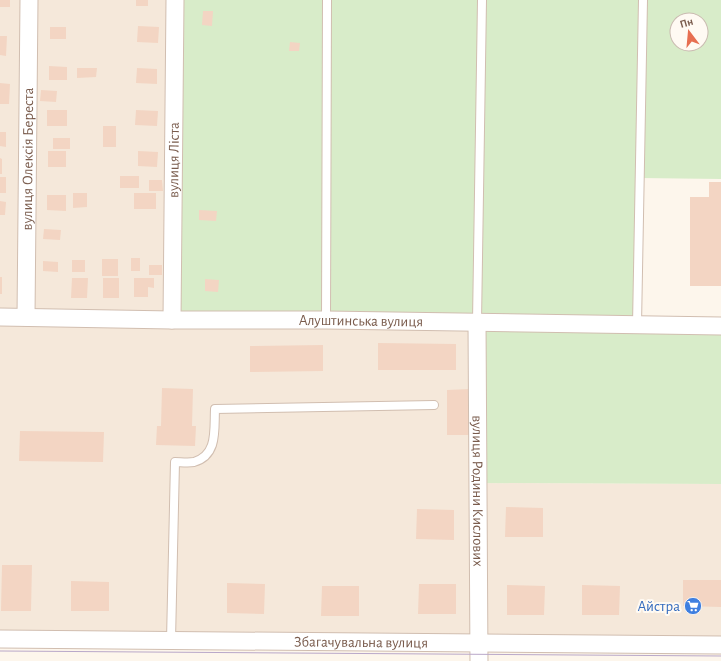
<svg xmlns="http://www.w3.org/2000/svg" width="721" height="661" viewBox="0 0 721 661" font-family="'Alegreya Sans',sans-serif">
	<rect width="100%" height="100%" fill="#fdf6ec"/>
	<path fill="#f5e8da" d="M0,0h175l302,322 1,161 243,1v161l-721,-6z"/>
	<path fill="#d8ecc9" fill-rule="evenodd" d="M175,0h546v179l-81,-1 -3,147 84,1v158l-243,-1 -1,-161 -305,-2zM677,20h24v24h-24z"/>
	<g fill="#f3d5c3">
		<rect x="0" y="0" width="10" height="7"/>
		<rect x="136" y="0" width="12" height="6"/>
		<path d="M203,11h10l-1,15 -10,-1z"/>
		<path d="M138,26l21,1 -1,16 -21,-1z"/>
		<rect x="50" y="27" width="16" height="12"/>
		<path d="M0,36h7l-1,20 -6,-1z"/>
		<path d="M290,42l10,1 -1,8h-10z"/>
		<path d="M49,66l18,1v13h-18z"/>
		<path d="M77,68h20l-1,9 -19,1z"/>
		<path d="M137,68l20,1v15l-21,-1z"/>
		<path d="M0,83l10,1 -1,20h-9z"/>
		<path d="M41,90l16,1 -1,11 -16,-1z"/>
		<rect x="47" y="110" width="20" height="16"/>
		<path d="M136,110l22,1 -1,15 -22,-1z"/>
		<rect x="103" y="126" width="13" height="21"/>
		<path d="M0,132h6v15l-6,-1z"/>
		<rect x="53" y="138" width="17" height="11"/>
		<rect x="48" y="151" width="18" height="16"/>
		<path d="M138,151l20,1 -1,15 -19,-1z"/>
		<path d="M0,158l2,1v15h-2z"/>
		<rect x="120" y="176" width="19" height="12"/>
		<rect x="0" y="177" width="6" height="16"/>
		<path d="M149,180h13l1,11h-14z"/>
		<path d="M709,182h12v104h-31v-89h19z"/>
		<path d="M73,193h14v14l-14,1z"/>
		<rect x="134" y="193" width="22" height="16"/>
		<path d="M47,195h19v16l-19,-1z"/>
		<path d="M0,201l6,1 -1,13h-5z"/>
		<path d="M199,210l18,1 -1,10 -17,-1z"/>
		<path d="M44,229l17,1 -1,10 -17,-1z"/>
		<rect x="131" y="258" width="9" height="13"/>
		<rect x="102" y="259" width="16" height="17"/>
		<rect x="72" y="260" width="13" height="12"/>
		<path d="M43,261l15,1v10l-15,-1z"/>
		<rect x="149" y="265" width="13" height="10"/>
		<rect x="0" y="277" width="2" height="17"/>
		<path d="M72,278h16l-1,20h-16z"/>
		<rect x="103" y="278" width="16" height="20"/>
		<path d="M134,278h20v10l-6,-1v10h-14z"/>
		<path d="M205,279l14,1 -1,12 -13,-1z"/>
		<path d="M378,343l78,1v26h-78z"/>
		<path d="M323,345v26l-73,1v-26z"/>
		<path d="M162,388l31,1 -1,37h4l-1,20 -39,-1 1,-19h4z"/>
		<path d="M470,389l1,46h-24v-45z"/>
		<path d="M20,431l84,1 -1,30 -84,-1z"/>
		<path d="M506,507l37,1v29h-38z"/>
		<path d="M417,509l37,1v30l-38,-1z"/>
		<path d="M2,565h30l-1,46h-30z"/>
		<path d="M683,580h38v27l-38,-1z"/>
		<path d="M71,581l38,1v29h-38z"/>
		<path d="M227,583l38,1 -1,30 -37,-1z"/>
		<path d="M419,584h37v30h-38z"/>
		<path d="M507,585l38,1 -1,29h-37z"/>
		<path d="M582,585l38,1 -1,29h-37z"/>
		<path d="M322,586h37v30h-38z"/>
	</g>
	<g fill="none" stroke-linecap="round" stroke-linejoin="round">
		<defs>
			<g id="service">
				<path d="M326,320l1,-320"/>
				<path d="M477,322l5,-322"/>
				<path d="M637,325l6,-325"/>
				<path d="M171,640l4,-178c5,0 13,1 19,0 24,-7 20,-32 21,-53l219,-4"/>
			</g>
			<g id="minor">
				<path id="s1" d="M0,317l172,3h154l395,6"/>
				<path id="s2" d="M26,317l3,-317"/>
				<path id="s3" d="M172,320l3,-320"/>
				<path id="s4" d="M477,322l2,339"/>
				<path id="s5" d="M0,639l721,6"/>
			</g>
		</defs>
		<use href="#service" stroke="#d1beb0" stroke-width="10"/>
		<use href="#minor" stroke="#d1beb0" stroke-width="19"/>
		<use href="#service" stroke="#fff" stroke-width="8"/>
		<use href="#minor" stroke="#fff" stroke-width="17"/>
		<path stroke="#b9a8c9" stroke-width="1" d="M0,651l721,5"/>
	</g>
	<defs>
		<symbol id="supermarket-disc" viewBox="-11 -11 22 22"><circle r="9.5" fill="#3f7fe0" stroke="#fffaf3"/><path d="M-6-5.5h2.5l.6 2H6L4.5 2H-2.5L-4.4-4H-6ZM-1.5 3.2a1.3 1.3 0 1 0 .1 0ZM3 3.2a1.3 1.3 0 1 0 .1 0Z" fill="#fff"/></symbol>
	</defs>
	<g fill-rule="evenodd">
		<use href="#supermarket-disc" x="683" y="596" width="20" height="20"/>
	</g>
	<g text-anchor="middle" stroke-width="4" stroke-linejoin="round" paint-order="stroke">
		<g font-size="15" fill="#7a5c4d" stroke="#fffaf3">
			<text dy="5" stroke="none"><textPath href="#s2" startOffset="158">вулиця Олексія Береста</textPath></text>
			<text dy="5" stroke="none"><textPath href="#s3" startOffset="160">вулиця Ліста</textPath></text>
			<text dy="5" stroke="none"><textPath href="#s1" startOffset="361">Алуштинська вулиця</textPath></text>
			<text dy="5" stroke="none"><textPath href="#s4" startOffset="169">вулиця Родини Кислових</textPath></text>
			<text dy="5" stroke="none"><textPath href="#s5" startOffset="361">Збагачувальна вулиця</textPath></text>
		</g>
		<g font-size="15" fill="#366cbe" stroke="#fffaf3" text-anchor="end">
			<text x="680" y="611">Айстра</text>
		</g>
	</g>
	<g transform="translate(689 32) rotate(344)"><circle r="19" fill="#fffaf3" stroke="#cabbb1"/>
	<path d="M0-3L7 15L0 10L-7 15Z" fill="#e76f51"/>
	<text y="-6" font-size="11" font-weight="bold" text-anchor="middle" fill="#7a5c4d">Пн</text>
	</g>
</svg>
